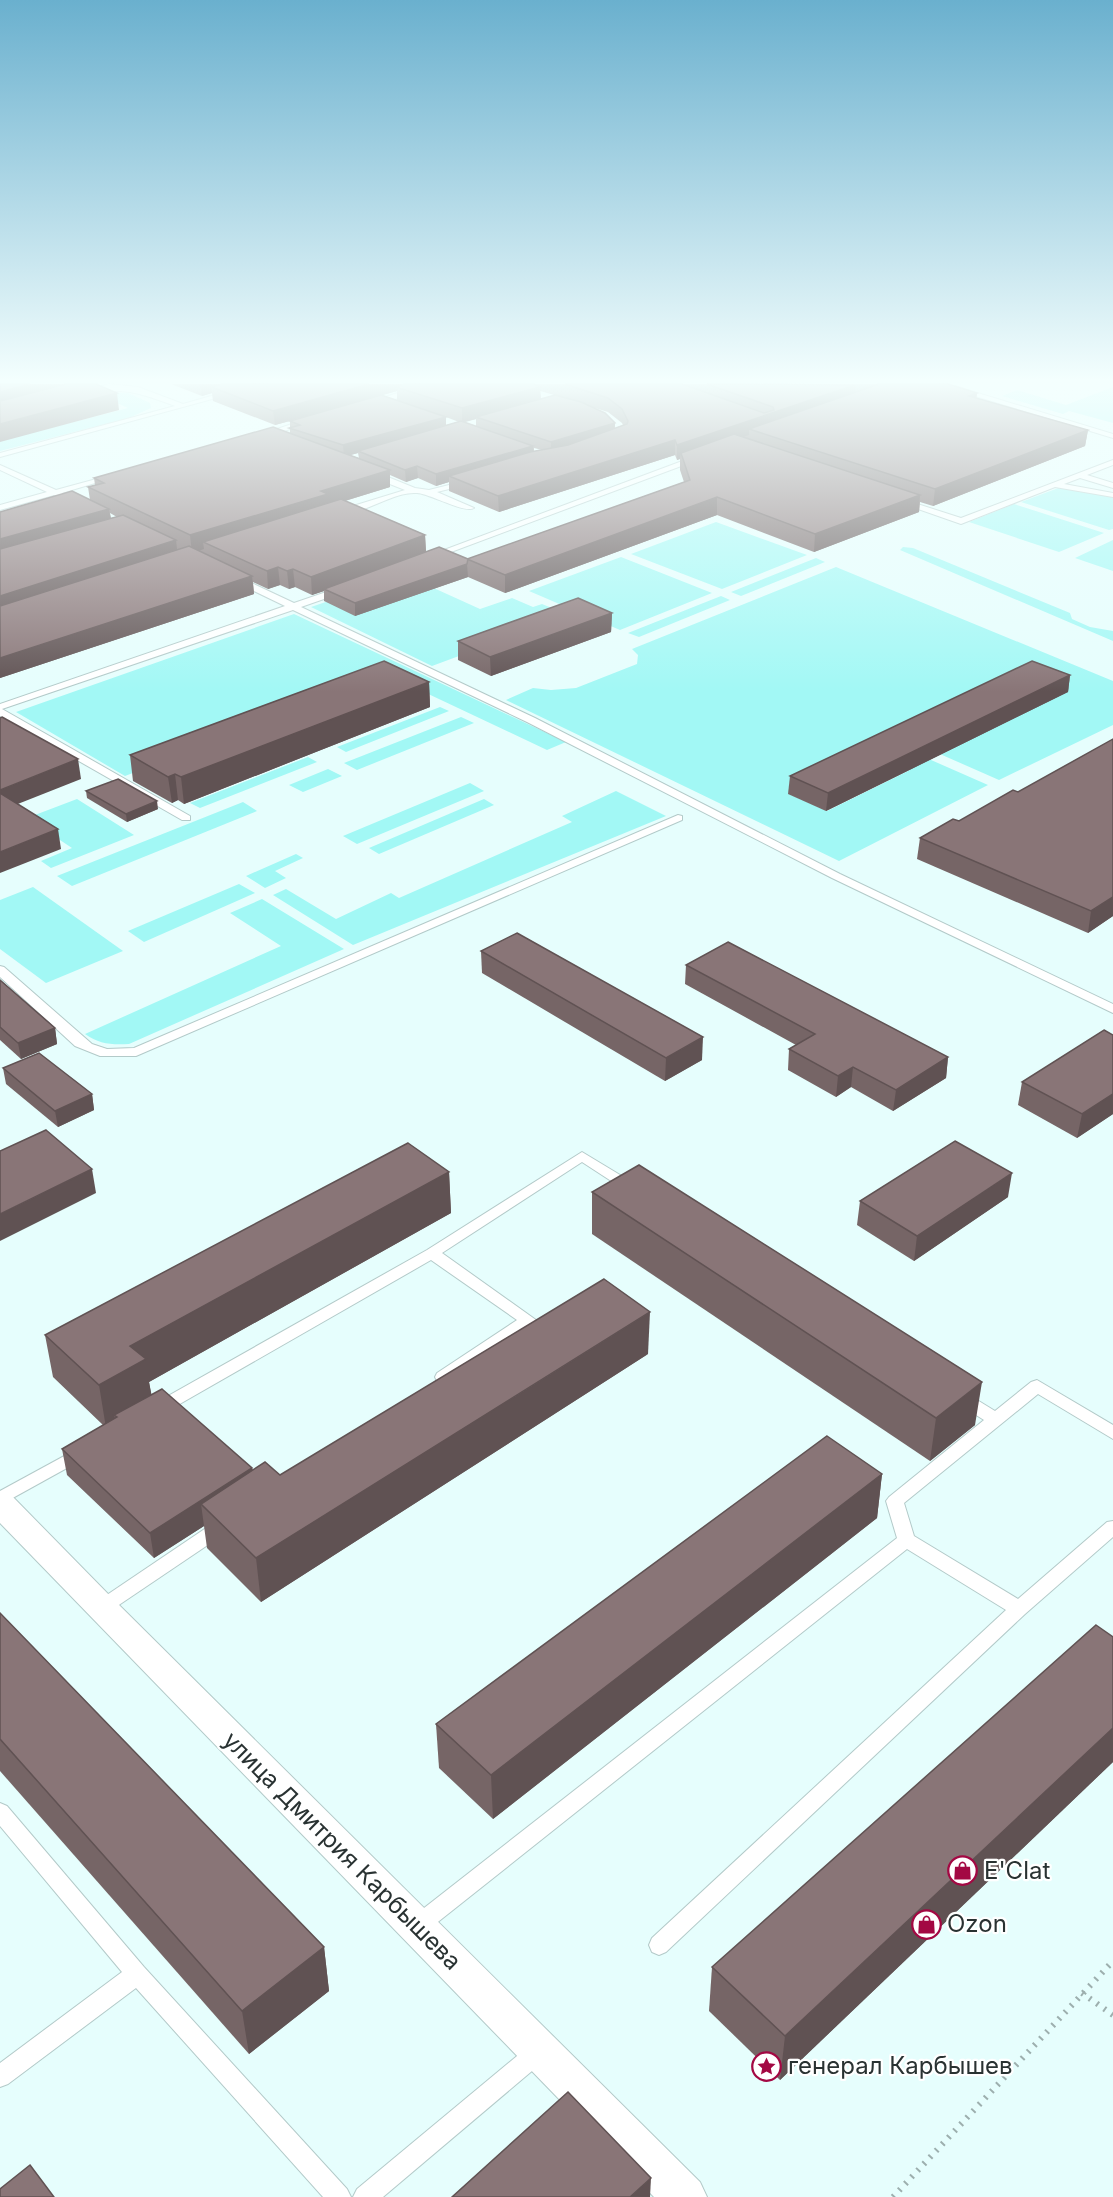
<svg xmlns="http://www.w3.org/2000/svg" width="1113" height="2197" viewBox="0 0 1113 2197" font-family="Inter,sans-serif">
	<rect width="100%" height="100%" fill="#e6fefd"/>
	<g fill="#a2f8f5" fill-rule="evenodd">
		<path d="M1113,387v36l-44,-12 -6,3 -61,-18 15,-6 49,15z"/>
		<path d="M102,393h26l22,10 1,5 -22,10 -129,33v-10l128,-33 -24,-11z"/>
		<path d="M1061,487l52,10v32l-4,1 -88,-28z"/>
		<path d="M1014,504l90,29 -45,19 -90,-30z"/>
		<path d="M716,522l91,33 -85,34 -91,-35z"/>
		<path d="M1113,540v31l-38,-13z"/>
		<path d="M903,547l10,1 157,65 2,6 18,8 23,4v10l-213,-91z"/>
		<path d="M621,557l91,36 -92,37 -91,-39z"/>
		<path d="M816,558l9,4 -84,34 -10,-4z"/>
		<path d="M836,567l277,114v44l-114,55 -75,-33 -18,2 82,36 -149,76 -333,-161 27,-12 18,2 25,-2 61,-24 1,-9 -6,-6zM910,770l-83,41 -38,-17z"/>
		<path d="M405,575l75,34 32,-11 21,9 9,-3 27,11 -137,51 -121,-59z"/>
		<path d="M721,596l9,4 -91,37 -11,-4z"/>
		<path d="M294,614l272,128 -19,8 -159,-75 -263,101 -109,-64z"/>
		<path d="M440,707l9,4 -103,41 -9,-5z"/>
		<path d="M461,717l13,6 -117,47 -13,-7z"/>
		<path d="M308,757l9,5 -117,46 -10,-5z"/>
		<path d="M328,769l14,7 -39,16 -14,-7z"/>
		<path d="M470,783l14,8 -127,53 -14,-8z"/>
		<path d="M616,791l50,25 -313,129 -80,-50 13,-6 50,30 55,-26 8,5 173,-76 -10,-6z"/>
		<path d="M77,799l57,36 -83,33 -10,-7 31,-13 -45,-30z"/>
		<path d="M484,799l10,6 -115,49 -10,-6z"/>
		<path d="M243,802l14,9 -185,75 -15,-10z"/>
		<path d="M296,854l7,4 -28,13 11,7 -21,10 -19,-12z"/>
		<path d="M239,884l16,9 -111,49 -16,-11z"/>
		<path d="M33,887l90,64 -77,32 -46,-34v-49z"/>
		<path d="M262,899l82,50 -215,95c-18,1 -30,0 -44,-10l196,-88 -51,-33z"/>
	</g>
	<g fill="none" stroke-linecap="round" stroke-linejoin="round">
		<defs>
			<g id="lane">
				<path d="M109,384l29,3 45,17 71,-20h13l-267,73v-4l175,-47c-35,-13 -52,-20 -89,-11l-4,-2z"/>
				<path d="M414,384h8l-12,11 -36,9 -4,-2 34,-11z"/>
				<path d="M936,384h12l165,50v4z"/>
				<path d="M304,420l7,2 -45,15 -7,-2z"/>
				<path d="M693,457l7,2 -265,99 -7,-2z"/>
				<path d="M1113,460v5l-26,10 26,8v5l-33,-10 -16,6 49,9v4l-58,-10 -94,37 -63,-22 7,-2 56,18z"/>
				<path d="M0,465l56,25 55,-15 4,2 -53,16 18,8v4h-6l-20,-10 -54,15v-5l47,-13 -47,-22z"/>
				<path d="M372,473h6l37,15 14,2 40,-10v4l-32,8 37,16c-9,6 -43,-14 -57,-15 -24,-2 -53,22 -77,21v-4l65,-20 -33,-13z"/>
				<path d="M235,578h6l53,25 44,-15h6v4l-43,15 234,111 305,156 273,130v9l-281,-135 -305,-156 -234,-112 -291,99 188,107v4h-8l-182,-104v-12l285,-98 -50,-24z"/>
				<path d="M678,815l4,1v4l-546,236h-36l-25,-10 -75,-69v-11l4,1 88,77 15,5 27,-1z"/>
				<path d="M582,1152l53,32 2,3 -2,3h-10l-43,-28 -140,91 94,67 -3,4 -84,57h-12l-2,-4 2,-4 80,-53 -86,-60 -267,153h-12l-2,-4 2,-4 275,-155z"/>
				<path d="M1037,1380l76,45v14l-75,-45 -134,109 10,33 104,63 89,-77 6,-1v16l-88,77 -359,338 -7,3 -7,-3 -3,-7 3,-7 354,-328 -99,-61 -483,384 -7,2 -7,-2 -3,-7 3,-7 487,-381 -11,-37 3,-4 95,-77 -27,-17 -2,-4 2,-4h12l26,16 36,-29z"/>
				<path d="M79,1448l6,2 2,4 -2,4 -85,47v-14z"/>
				<path d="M221,1521l6,1 3,5 -3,5 -120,81 -6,2 -6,-2 -3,-5 3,-5 120,-81z"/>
				<path d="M0,1803l7,3 137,161 203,222 4,8h-28l-187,-209 -128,96 -8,3v-24l122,-91 -122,-146z"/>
				<path d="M537,2043l8,3 3,7 -3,7 -162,137h-30l4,-8 172,-143z"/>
			</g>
			<path id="street" d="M0,1491l11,4 102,104 587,583 7,15h-53l-654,-674z"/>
		</defs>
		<use href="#lane" stroke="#b3cac9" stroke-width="2"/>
		<use href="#street" stroke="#b3cac9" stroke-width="2"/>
		<g stroke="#9dafae" stroke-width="6" stroke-dasharray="2 7" stroke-linecap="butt">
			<path d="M1082,1993l31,22"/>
			<path d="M893,2197l220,-236"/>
		</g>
		<use href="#lane" fill="#fff" fill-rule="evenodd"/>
		<use href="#street" fill="#fff" fill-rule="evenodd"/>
	</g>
	<g fill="#766566" fill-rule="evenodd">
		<path d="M171,384h777l29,9 -1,5 112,32 -3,16 -152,60 -13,-4 -1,10 -105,40 -97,-37 -212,78 -37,-16 -113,39 -31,-15v-10l-12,4 -17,-8 -6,2 -9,-4 -12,4 -15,-7 1,12 -254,84v-166l90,-12 -2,-13 7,-2 -1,-7 196,-45v-12l-15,4 -62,-24 -1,-8 -10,3zM397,391v9l-15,-5zM540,391l4,1 10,3 -13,4zM595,408l13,4 14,11 1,2 -8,3v-5zM446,417l13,5 -13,3zM476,419v8l-13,-5zM534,448l8,2 -8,2zM358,453l1,5 -9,-3zM675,455l2,5 3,-1v11l4,12 -216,77 -42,-8 -1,-16 -80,-34 45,-14v-12l16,7 12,-4 18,8 13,-4v9l50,21zM110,513l7,4 -6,1z"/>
		<path d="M612,613l-1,19 -120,44 -33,-16v-19z"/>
		<path d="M1070,675l-2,17 -242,119 -38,-17 2,-18z"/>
		<path d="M429,682l1,25 -246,97 -6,-4 -6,3 -39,-22 -3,-26z"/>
		<path d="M86,791l72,18 -31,13 -40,-24z"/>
		<path d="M920,838l193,78 -25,17 -171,-74z"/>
		<path d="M481,951l221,109 -37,21 -183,-108z"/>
		<path d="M686,965l262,92 -2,21 -53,33 -42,-24 -15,10 -48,-27 1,-21 7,-4 -111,-61z"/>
		<path d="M0,980l55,48 2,16 -36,15 -21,-19z"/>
		<path d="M1113,1035v79l-36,24 -59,-33 4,-23z"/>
		<path d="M3,1068l89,26 2,16 -36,17 -52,-43z"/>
		<path d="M449,1172l2,41 -302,169 2,12 101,74 1,2 27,5 368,-121 -387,248 -54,-54 -3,-22 -50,32 -87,-83 -5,-26 41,-24 -50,-48 -8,-42z"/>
		<path d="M592,1192l383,233 -45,36 -338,-227z"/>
		<path d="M1008,1197l-94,64 -57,-36 3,-24z"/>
		<path d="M882,1474l-5,44 -384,301 -54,-51 -3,-44z"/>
		<path d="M0,1613l324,334 5,44 -80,63 -249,-283z"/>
		<path d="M1113,1637v125l-333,318 -71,-69 3,-44z"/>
	</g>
	<g fill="#605253">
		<path d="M30,384h42l-72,26v-18z"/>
		<path d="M200,384h44l-32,3v6l-10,3z"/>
		<path d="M369,384h41l-14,3 1,4 -122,34 -2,-14z"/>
		<path d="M855,385l-1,14 -105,30v6l-67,23 -1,-5 -1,6 -3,1v-15z"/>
		<path d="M540,387l1,14 -65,16v2l-14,4v-15z"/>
		<path d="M117,393l2,17 -119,32v-18z"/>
		<path d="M977,393l-2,16 -6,-13z"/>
		<path d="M446,417v11l-88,23v2l-14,4 -1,-12z"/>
		<path d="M615,423l-1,11 -63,20v-12z"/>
		<path d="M1088,430l-3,16 -152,60 2,-17z"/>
		<path d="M675,440v15l-176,57 -1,-16z"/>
		<path d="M533,446l1,12 -85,18v6l-13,4v-12z"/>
		<path d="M417,466l1,12 -12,4 -1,-12z"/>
		<path d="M390,470v17l-62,19 -125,36 1,7 -12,4 -2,-18 131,-44z"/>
		<path d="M920,495l-1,17 -105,40 1,-18z"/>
		<path d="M717,497v18l-212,78v-18z"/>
		<path d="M109,509l3,17 -112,32v-19z"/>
		<path d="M425,535l1,18 -102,36v2l-12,4 -1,-18z"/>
		<path d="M176,540l2,18 -178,58v-20z"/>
		<path d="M467,564l1,13 -113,39v-13z"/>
		<path d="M278,567l2,18 -12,4 -1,-18z"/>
		<path d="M293,569l2,18 -6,2 -2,-18z"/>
		<path d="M252,576l2,18 -254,84v-20z"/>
		<path d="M612,613l-1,19 -120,44 -1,-19z"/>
		<path d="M1070,675l-2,17 -242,119 2,-18z"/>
		<path d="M429,682l1,25 -246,97 -3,-27z"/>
		<path d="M78,759l3,20 -81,32v-21z"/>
		<path d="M175,774l3,26 -6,3 -4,-26z"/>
		<path d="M157,801l1,8 -31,13 -1,-8z"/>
		<path d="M58,829l3,20 -61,24v-21z"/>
		<path d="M1113,897v19l-25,17 3,-22z"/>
		<path d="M55,1028l2,16 -36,15 -3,-16z"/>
		<path d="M703,1037l-1,23 -37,21 1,-23z"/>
		<path d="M948,1057l-2,21 -53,33 3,-21z"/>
		<path d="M853,1067l-2,20 -15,10 2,-21z"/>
		<path d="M92,1094l2,16 -36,17 -3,-16z"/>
		<path d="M1113,1094v20l-36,24 5,-24z"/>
		<path d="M92,1169l4,24 -96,48v-27z"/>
		<path d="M449,1172l2,41 -302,169 4,20 -39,13 2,8 -10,5 -7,-43 31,-39z"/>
		<path d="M1012,1173l-4,24 -94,64 3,-25z"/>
		<path d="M650,1312l-2,42 -387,248 -5,-44z"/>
		<path d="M982,1382l-7,43 -45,36 6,-43z"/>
		<path d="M252,1468l3,25 -54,11 3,22 -50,32 -4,-25z"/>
		<path d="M882,1474l-5,44 -384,301 -2,-44z"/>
		<path d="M1113,1728v34l-333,318 5,-44z"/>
		<path d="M324,1947l5,44 -80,63 -7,-43z"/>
		<path d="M651,2178l-1,19h-20z"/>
	</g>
	<g fill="#897577" stroke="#605253" stroke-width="1.5">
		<path d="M0,384h30l-30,8z"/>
		<path d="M66,384h30l21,9 -117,31v-23z"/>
		<path d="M222,384h147l-96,27 -61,-24z"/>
		<path d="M404,384h130l6,3 -78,21 -66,-21z"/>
		<path d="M565,384h117l82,29 10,-3 -1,-3 -66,-23 148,1 -178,60 -2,-5 -177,56 -49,-20 81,-24 38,-7 59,-21 1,-3 -6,-12 -14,-11z"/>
		<path d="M879,384h69l29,9 -8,3 119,34 -153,59 -186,-60z"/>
		<path d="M381,395l65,22 -103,28 -54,-17 11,-3 -10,-4z"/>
		<path d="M555,395l26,7 24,11 10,10 -64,19 -75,-25z"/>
		<path d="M461,421l72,25 -97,28 -19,-8 -12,4 -47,-19z"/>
		<path d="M273,427l117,43 -69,21 7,3 -138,41 -102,-48 16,-4 -10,-5z"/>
		<path d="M734,434l186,61 -105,39 -98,-37 -212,78 -38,-16 223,-79 -9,-27z"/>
		<path d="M72,491l37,18 -109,30v-27z"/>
		<path d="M341,499l84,36 -114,42 -18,-8 -6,2 -9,-4 -11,4 -64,-29z"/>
		<path d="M123,515l53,25 -176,56v-47z"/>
		<path d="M189,546l63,30 -252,82v-52z"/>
		<path d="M439,547l29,12 -1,5 -112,39 -31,-14z"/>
		<path d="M578,598l34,15 -122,44 -32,-16z"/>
		<path d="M384,661l45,21 -248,95 -6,-3 -7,3 -38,-22z"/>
		<path d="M1032,661l38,14 -242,118 -38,-17z"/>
		<path d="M2,717l76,42 -78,31v-72z"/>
		<path d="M1113,739v158l-22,14 -171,-73 33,-19 6,2 54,-31 5,2z"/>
		<path d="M118,779l39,22 -31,13 -40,-23z"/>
		<path d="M0,793l58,36 -58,23z"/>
		<path d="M517,933l186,104 -37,21 -185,-107z"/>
		<path d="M728,942l220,115 -52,33 -43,-23 -15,9 -49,-27 26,-15 -129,-69z"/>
		<path d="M0,980l55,48 -37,15 -18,-16z"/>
		<path d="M1104,1030l9,5v59l-31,20 -60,-32z"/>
		<path d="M39,1053l53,41 -37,17 -52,-43z"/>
		<path d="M46,1130l46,39 -92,45v-63z"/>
		<path d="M955,1141l57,32 -95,63 -57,-35z"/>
		<path d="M408,1143l41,29 -319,174 16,13 -47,26 -54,-50z"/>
		<path d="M639,1165l343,217 -46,36 -344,-226z"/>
		<path d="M604,1279l46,33 -394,246 -55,-54 64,-42 15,13z"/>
		<path d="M162,1389l90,79 -102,65 -88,-84 55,-32 -3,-2z"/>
		<path d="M827,1436l55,38 -391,301 -55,-51z"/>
		<path d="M0,1613l324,334 -82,64 -242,-272z"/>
		<path d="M1096,1625l17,12v91l-328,308 -73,-69z"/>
		<path d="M568,2092l83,86 -21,19h-178z"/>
		<path d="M30,2165l24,32h-54v-8z"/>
	</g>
	<linearGradient id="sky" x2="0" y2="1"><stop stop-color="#6ab0ce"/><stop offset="0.55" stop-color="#f4fffe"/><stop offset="1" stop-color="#f4fffe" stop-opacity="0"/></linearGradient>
	<rect width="1113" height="692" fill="url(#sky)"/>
	<defs>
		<symbol id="shop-ring" viewBox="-11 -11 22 22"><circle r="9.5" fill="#fff" stroke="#a30843" stroke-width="1.5"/><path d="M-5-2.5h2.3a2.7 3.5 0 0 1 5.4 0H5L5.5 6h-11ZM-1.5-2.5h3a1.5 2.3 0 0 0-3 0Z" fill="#a30843"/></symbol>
		<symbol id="sight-ring" viewBox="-11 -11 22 22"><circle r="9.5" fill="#fff" stroke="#a30843" stroke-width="1.5"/><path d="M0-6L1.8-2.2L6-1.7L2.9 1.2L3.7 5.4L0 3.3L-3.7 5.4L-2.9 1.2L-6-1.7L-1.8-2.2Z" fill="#a30843"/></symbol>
	</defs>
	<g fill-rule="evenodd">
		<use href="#shop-ring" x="946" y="1854" width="33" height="33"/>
		<use href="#shop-ring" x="910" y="1908" width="33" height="33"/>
		<use href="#sight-ring" x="750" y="2050" width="33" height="33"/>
	</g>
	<g text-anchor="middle" stroke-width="4.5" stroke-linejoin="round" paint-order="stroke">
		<g font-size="24" fill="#293232" stroke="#fff">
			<text transform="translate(342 1851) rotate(45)" y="8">улица Дмитрия Карбышева</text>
		</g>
		<g font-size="24" fill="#293232" stroke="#fff" text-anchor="start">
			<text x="984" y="1879">E'Clat</text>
			<text x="947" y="1932">Ozon</text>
			<text x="788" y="2074">генерал Карбышев</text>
		</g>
	</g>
</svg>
